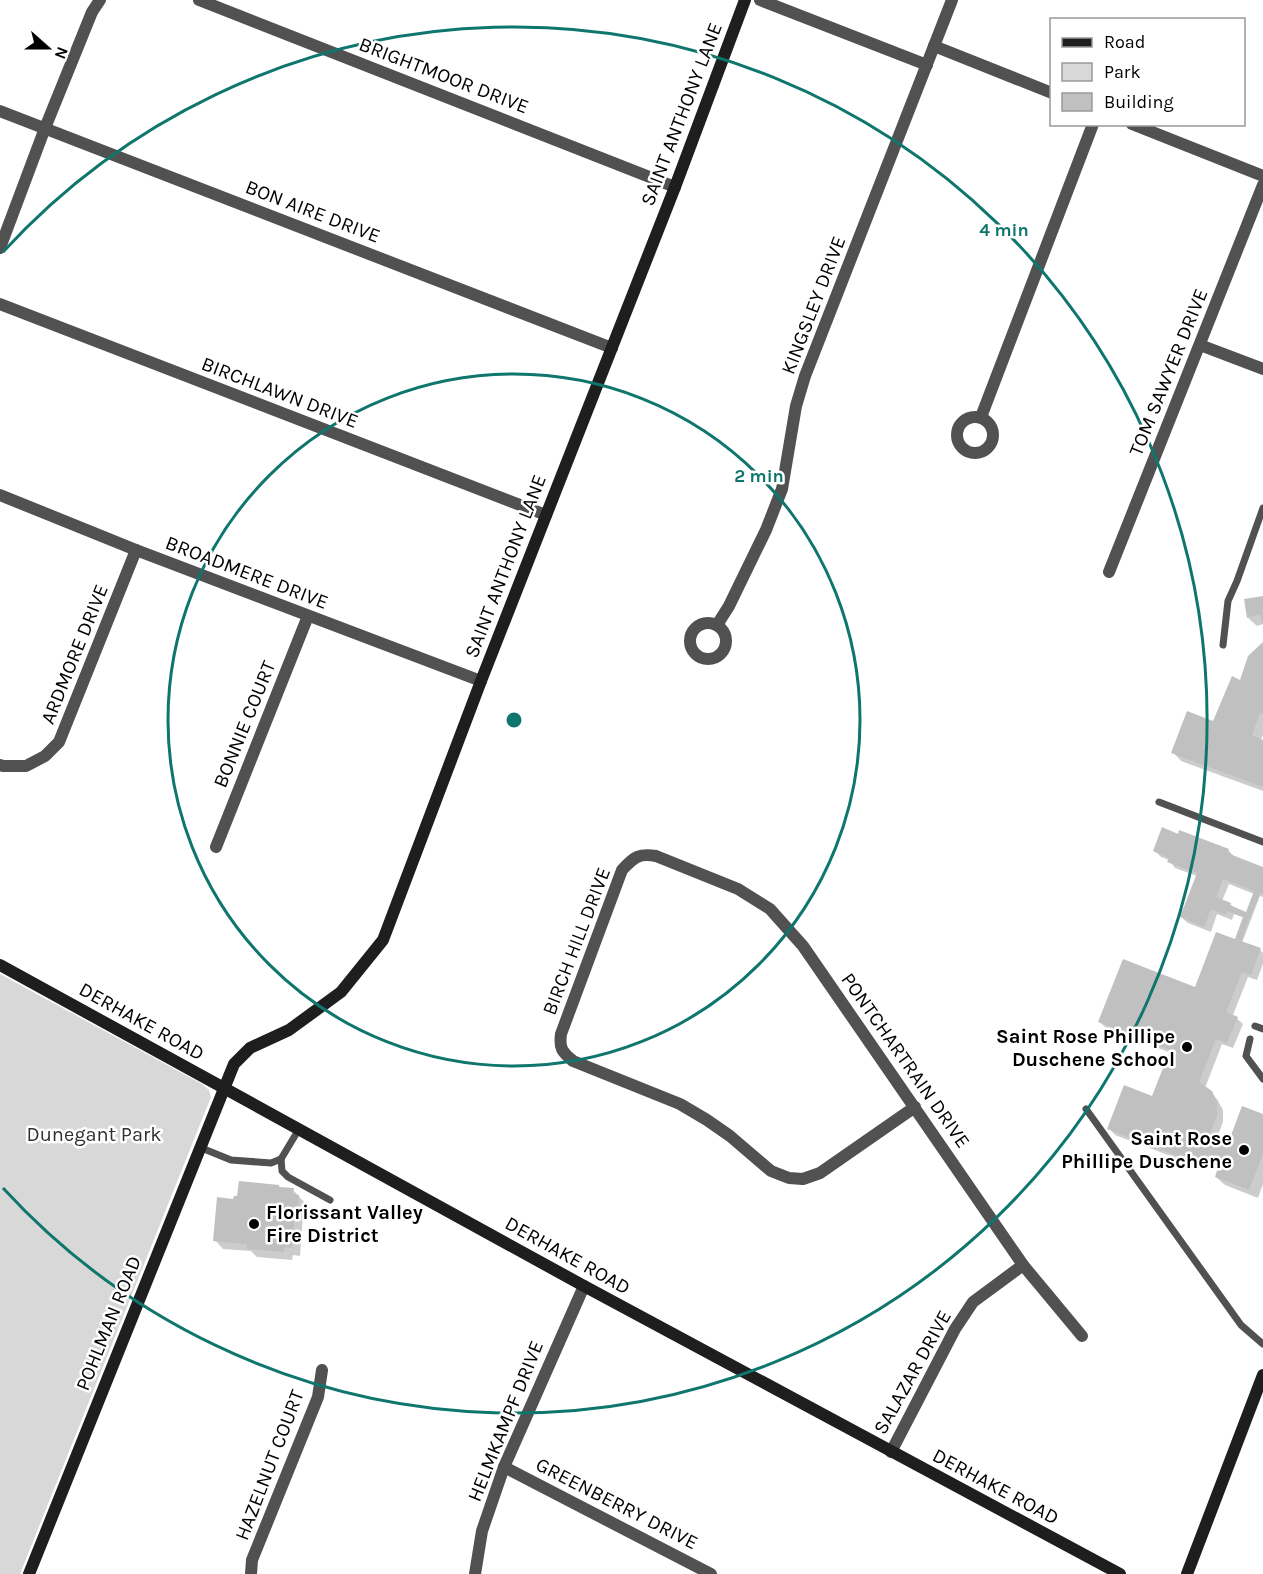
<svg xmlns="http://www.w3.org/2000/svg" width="1263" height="1574" viewBox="0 0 1263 1574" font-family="Karla,sans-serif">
	<rect width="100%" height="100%" fill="#fff"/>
	<path fill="#d8d8d8" d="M0,974l202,110 7,6 2,7 -191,477h-20z"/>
	<g fill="#0003" fill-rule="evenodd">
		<path d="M1263,598v26l-6,2 -9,-8z"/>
		<path d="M1263,644v91l-2,5 2,1v50l-82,-30 -8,-9 41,-29z"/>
		<path d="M1228,850l6,6 29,12v29l-3,-1 -18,47 18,7 3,3v11l-6,16 -9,-3 -15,38 10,9 -10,24 -11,-4 -17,44 12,11 6,11v12l-8,21 11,4 37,-31v68l-5,14 -33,-13 -9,-8 4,-9 -12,-5 -3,6 -90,-34 -6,-7 44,-30 18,-45 -65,-25 -6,-6 96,-33 40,-48 9,-23 -11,-4 -2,6 -15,-6 -6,18 -23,-9 -7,-6 16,-41 -22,-8 -6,-8 -8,-3 -6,-6zM1229,884l25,10 -7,20 -12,-5 -5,-5 -8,-3z"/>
		<path d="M279,1186l2,3 12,1 14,15 -1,11 -3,-1 -3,41 -7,-1 -1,5 -35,-3 -6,-6 -28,-2 -8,-9 20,-40z"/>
	</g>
	<g fill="#c0c0c0" fill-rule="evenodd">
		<path d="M1263,596v27l-1,1 -2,-10 -13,4 -3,-19z"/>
		<path d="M1263,642v72l-3,-1 -8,22 11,5v47l-92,-34 16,-42 26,10 19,-45 8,4 8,-24z"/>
		<path d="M1162,827l16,7 1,-4 50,19 -1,3 4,3 31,12v27l-3,-1 -19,48 20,7 -10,27 -9,-3 -16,40 12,5 -11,26 -11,-4 -17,43 13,9 5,11v14l-9,23 19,7 15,-40 21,8v40l-14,36 -34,-13 4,-13 -18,-6 -2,6 -92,-35 17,-44 28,11 18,-46 -72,-28 25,-63 72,28 21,-55 19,7 8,-22 -16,-6 -1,4 -15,-6 -7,18 -24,-10 17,-44 -30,-11 2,-4 -16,-7zM1223,879l31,12 -8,21 -16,-7 1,-2 -15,-6z"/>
		<path d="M239,1181l40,4v2l15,1 -1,6 6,1 -1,13h-3l-3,40 -7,-1 -1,5 -37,-3v-5l-34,-3 4,-44 16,2 1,-3h3z"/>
	</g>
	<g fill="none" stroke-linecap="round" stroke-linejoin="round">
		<g stroke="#515151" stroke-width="7">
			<path d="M1223,645l5,-44 9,-20 26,-73"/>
			<path d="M1159,802l104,40"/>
			<path d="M1255,1026l8,3"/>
			<path d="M1250,1039l-4,17 17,23"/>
			<path d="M1086,1109l155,216 22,19"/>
			<path d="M199,1147l32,13 40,3 10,-4 18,-30"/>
			<path d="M281,1159l1,12 6,6 42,23"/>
		</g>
		<g stroke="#515151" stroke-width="12">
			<path d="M199,0l476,187"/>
			<path d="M760,0l167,65"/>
			<path d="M934,46l118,47"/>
			<path d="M0,111l612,237"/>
			<path d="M1132,124l131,52"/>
			<path d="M0,248l45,-120 47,-116 8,-12"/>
			<path d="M0,304l546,211"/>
			<path d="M1200,345l63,24"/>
			<circle cx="975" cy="435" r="18"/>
			<path d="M981,417l112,-293"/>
			<path d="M0,495l136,55 345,131"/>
			<path d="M1109,572l154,-387"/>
			<circle cx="708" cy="641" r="18"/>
			<path d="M717,625l12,-19 37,-76 16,-41 14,-83 9,-30 147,-376"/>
			<path d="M0,765l3,1h23l19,-10 14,-14 77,-192"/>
			<path d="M216,847l92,-231"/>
			<path d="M915,1107l-95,66 -17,6 -14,-1 -18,-7 -41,-35 -23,-16 -27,-16 -107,-43c-11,-9 -14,-13 -12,-27l61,-164c12,-13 17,-17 34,-14l82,33 32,20 33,37 220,319 59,71"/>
			<path d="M891,1452l64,-123 18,-27 50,-37"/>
			<path d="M504,1467l207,107"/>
			<path d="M251,1574l1,-14 66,-163 4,-27"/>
			<path d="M475,1574l7,-43 22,-64 80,-181"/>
		</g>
		<g stroke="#1e1e1e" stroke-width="12">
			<path d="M0,965l584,321 536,288"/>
			<path d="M29,1574l205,-510 16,-16 39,-18 52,-38 42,-52 98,-259 194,-494 70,-187"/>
			<path d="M1187,1574l76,-199"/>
		</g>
	</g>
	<g fill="none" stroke="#0f766e" stroke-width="3">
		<circle cx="514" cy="720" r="346"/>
		<path d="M3 252A693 693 0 1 1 3 1188"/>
	</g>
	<g fill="#000" stroke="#fff" stroke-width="2">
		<circle cx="1187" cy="1047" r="6"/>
		<circle cx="1244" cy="1150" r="6"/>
		<circle cx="254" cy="1224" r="6"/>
	</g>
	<g text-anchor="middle" stroke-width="5" stroke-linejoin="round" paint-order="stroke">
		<g font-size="20" fill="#000" stroke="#fff">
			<text transform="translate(444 75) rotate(21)" y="7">BRIGHTMOOR DRIVE</text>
			<text transform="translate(681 114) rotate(-69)" y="7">SAINT ANTHONY LANE</text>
			<text transform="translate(313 211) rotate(21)" y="7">BON AIRE DRIVE</text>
			<text transform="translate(813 305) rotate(-69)" y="7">KINGSLEY DRIVE</text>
			<text transform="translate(1168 372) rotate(-68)" y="7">TOM SAWYER DRIVE</text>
			<text transform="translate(280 392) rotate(21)" y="7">BIRCHLAWN DRIVE</text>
			<text transform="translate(505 566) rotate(-69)" y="7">SAINT ANTHONY LANE</text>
			<text transform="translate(247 572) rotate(21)" y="7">BROADMERE DRIVE</text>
			<text transform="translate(74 654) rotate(-68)" y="7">ARDMORE DRIVE</text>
			<text transform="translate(244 724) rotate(-68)" y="7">BONNIE COURT</text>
			<text transform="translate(576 941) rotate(-69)" y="7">BIRCH HILL DRIVE</text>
			<text transform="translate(142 1021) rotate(29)" y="7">DERHAKE ROAD</text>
			<text transform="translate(906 1060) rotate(55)" y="7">PONTCHARTRAIN DRIVE</text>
			<text transform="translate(568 1255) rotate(29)" y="7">DERHAKE ROAD</text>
			<text transform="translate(108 1323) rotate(-68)" y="7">POHLMAN ROAD</text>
			<text transform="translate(912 1372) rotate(-61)" y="7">SALAZAR DRIVE</text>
			<text transform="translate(505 1421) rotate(-68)" y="7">HELMKAMPF DRIVE</text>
			<text transform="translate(269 1465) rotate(-69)" y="7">HAZELNUT COURT</text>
			<text transform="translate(996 1486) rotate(28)" y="7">DERHAKE ROAD</text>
			<text transform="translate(617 1503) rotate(27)" y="7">GREENBERRY DRIVE</text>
		</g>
		<g font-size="20" font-weight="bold" fill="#000" stroke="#fff" text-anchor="end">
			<text x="1175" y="1043">Saint Rose Phillipe<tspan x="1175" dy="23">Duschene School</tspan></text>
			<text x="1232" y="1145">Saint Rose<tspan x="1232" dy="23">Phillipe Duschene</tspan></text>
			<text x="266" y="1219" text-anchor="start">Florissant Valley<tspan x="266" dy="23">Fire District</tspan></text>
		</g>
		<g font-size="20" fill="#2f2f2f" stroke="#fff">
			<text x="94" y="1141">Dunegant Park</text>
		</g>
	</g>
	<circle cx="514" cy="720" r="9" fill="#0f766e" stroke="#fff" stroke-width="3"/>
	<g font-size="18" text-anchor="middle" font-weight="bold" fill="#0f766e" stroke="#fff" stroke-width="5" stroke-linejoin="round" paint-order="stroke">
		<text x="1004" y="236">4 min</text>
		<text x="759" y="482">2 min</text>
	</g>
	<rect x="1050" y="18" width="195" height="108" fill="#ffffff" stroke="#999999" stroke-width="1.5"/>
	<rect x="1062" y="38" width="30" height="9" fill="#1e1e1e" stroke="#999999" stroke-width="1.5"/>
	<text x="1104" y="48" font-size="18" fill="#000000">Road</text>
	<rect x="1062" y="63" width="30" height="18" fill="#d8d8d8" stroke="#999999" stroke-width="1.5"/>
	<text x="1104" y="78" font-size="18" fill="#000000">Park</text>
	<rect x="1062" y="93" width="30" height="18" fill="#c0c0c0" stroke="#999999" stroke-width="1.5"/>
	<text x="1104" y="108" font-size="18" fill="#000000">Building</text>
	<g transform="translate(48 48) rotate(111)" stroke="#ffffff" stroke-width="4.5" paint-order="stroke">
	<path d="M0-4.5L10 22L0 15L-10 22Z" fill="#000000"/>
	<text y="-9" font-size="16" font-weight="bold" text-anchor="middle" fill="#000000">N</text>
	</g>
</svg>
